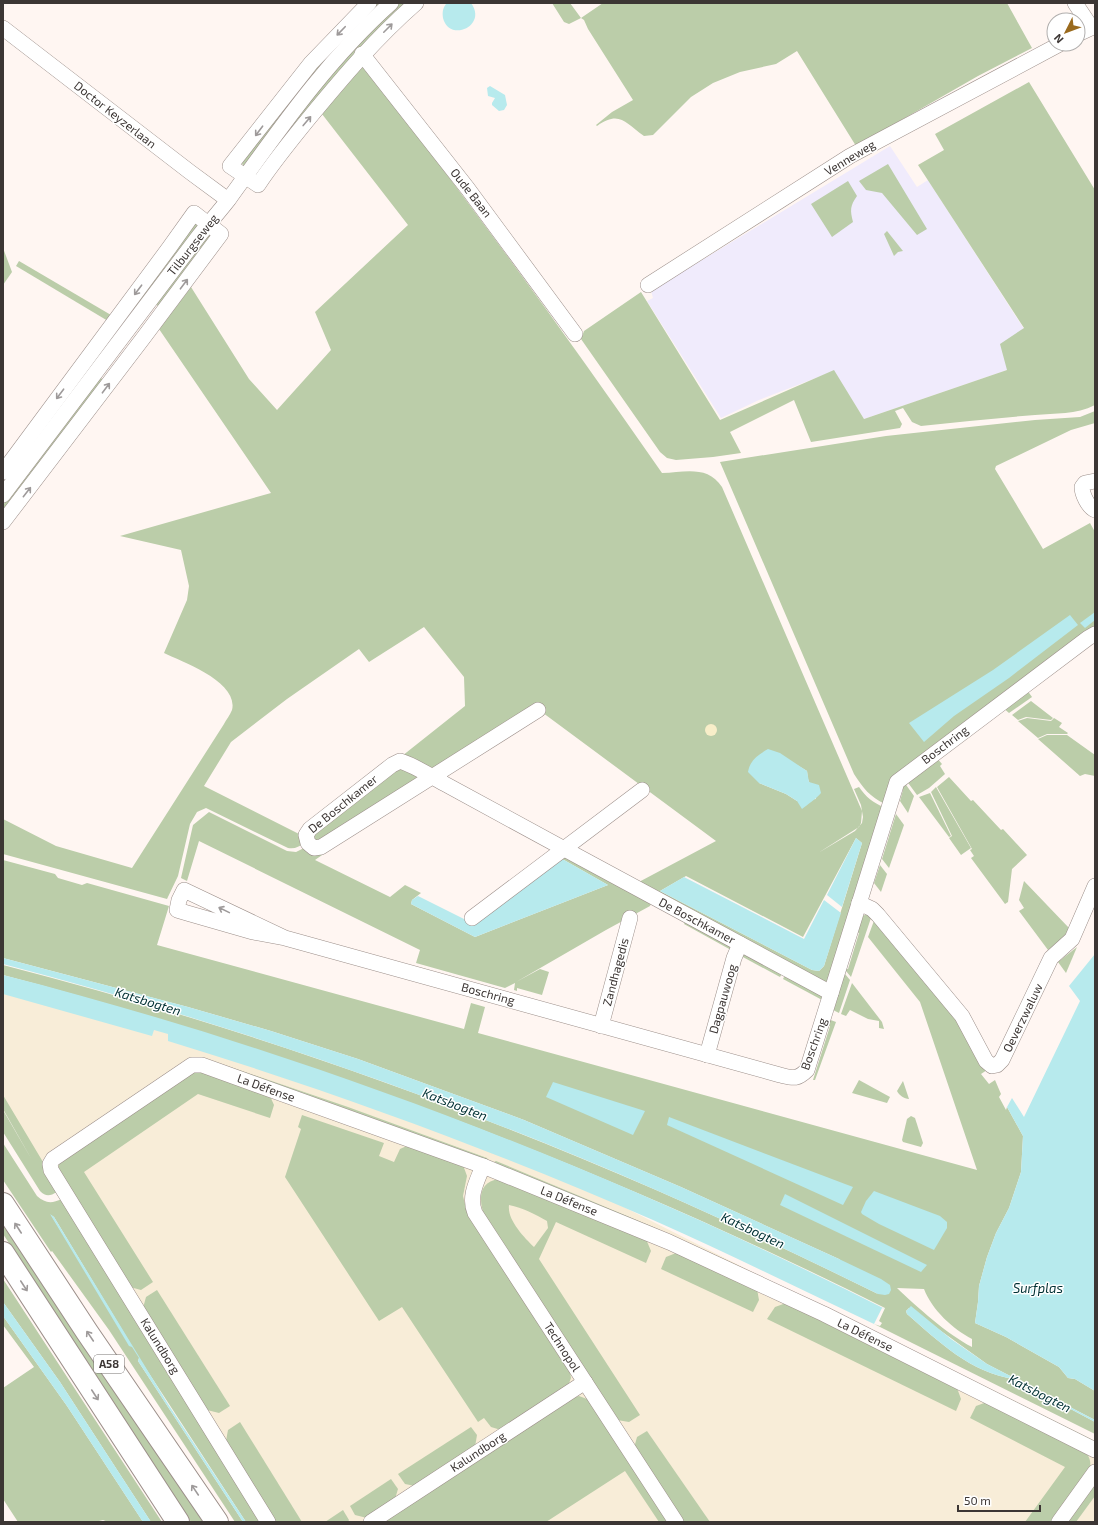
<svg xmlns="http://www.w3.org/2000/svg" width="1098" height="1525" viewBox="0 0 1098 1525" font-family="'Exo 2',sans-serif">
	<rect width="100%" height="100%" fill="#fff6f2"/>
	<path fill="#f8edd8" d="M3,983l215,64 279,96 598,302v77h-832l-260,-413z"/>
	<path fill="#f0ebfc" d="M890,146l27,41 11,-7 96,149 -17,41 -143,49 -30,-48 -75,29 -38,18 -74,-117 6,-3 -2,-7z"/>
	<g fill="#bbcda9" fill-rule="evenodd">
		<path d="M377,3h5l-139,163 -2,-6c43,-54 86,-109 136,-157z"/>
		<path d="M400,3h7l-150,172 -3,-1 70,-93 54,-58z"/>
		<path d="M552,3h18l11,15 22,-15h404l25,45 -54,28 -122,70 -59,-95 -21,13 -36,8 -27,11 -22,14 -38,38 -9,1c-19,-13 -24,-26 -47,-10l-1,-1 16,-13 21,-12 -45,-71 -4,-9 -3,-2 -12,6 -5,-2z"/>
		<path d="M363,64c103,134 203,270 299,409 23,-1 46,-8 60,14l140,324 -1,12 -2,4 -41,26 37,-22 7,-8 1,-6 -2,-12 -7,-16 5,-2c7,10 14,16 25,20l-57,174 -3,1 -187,-99 79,-42 -181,-134 -101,63 -32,-14 63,-50 -1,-29 -40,-50 -55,35 -10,-13 -72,50 -56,43 -27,44 97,49 3,8c-5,4 -9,6 -16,5l-82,-40 -9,4 -7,12 -12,52 -11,23 -164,-45v-35l53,27 76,22 92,-144c2,-4 6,-9 8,-14 7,-28 -49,-48 -68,-57l23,-53 2,-14 -8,-36 -61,-14 151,-43 -112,-164 32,-42 58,92 28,31 54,-60 -16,-38 93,-87 -86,-111zM797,765l10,6 1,8 8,20 -19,2 -11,-7 -27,-11zM856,838l6,5 -38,123 -5,5 -7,-1 -152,-79 26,-15 117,61z"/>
		<path d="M1029,82l66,108v215c-19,10 -40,8 -60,10 -38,3 -76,7 -114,11l-9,-4 -9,-14 -8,3 7,13 -2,4 -89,14 -17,-42 -64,32 11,21 -28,4 -37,3 -9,-2 -7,-6 -79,-113 3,-8 57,-39 79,128 114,-50 30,49 143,-49 -7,-26 24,-16 -106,-163 26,-15 -9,-16z"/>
		<path d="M888,164l39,65 -10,6 -35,-42 -16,-3 -7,-9z"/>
		<path d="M848,181l9,15c-7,10 -7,14 -4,26l-21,15 -21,-33z"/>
		<path d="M195,223l5,1 -65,88 -4,-3z"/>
		<path d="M887,231l16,20 -5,1 -4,4 -10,-22z"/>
		<path d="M209,232l3,2 -54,72 -3,-2z"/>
		<path d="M3,248l9,24 -9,13z"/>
		<path d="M19,261l92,54 -3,6 -92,-55z"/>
		<path d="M100,377l4,4 -101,133v-9z"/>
		<path d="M1095,411v12l-24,7 -75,36 -1,3 48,80 47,-26 5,9v95l-199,149 -11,28c-15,-7 -22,-16 -31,-30l-134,-312 166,-26 149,-16 45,-3z"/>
		<path d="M1027,690l5,7 -23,16 -7,-6z"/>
		<path d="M1031,701l22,17 -2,2 -25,-3 -8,3 -6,-5z"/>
		<path d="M1027,718l24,3 3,-3 8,5 -3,4 9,6 -1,1h-20l-9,4 -20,-17z"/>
		<path d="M1047,735h20l28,20v21l-10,-2 -5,2 -42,-37z"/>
		<path d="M936,757l6,7 -2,2 5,8 -16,14 -12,7 -11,-15z"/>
		<path d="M400,766l19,11 -101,67 -7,-10z"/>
		<path d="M949,777l22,24 2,-1 28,30 2,-1 24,26 -15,14 -4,33 -3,2 -34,-46 3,-2 -4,-6 2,-1 -35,-62z"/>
		<path d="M904,782l10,14 -6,17 -8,-12 3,-11 -3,-1z"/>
		<path d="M936,787l35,61 -10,7 -12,-17 3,-2 -21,-44z"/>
		<path d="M930,793l21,43 -2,1 -30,-40z"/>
		<path d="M209,812l78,39 9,1 10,-5 19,6 -10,7 75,37 15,-12 16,8 -9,7 -1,4 64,33 133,-52 -44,-25 -5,-1 4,-4 89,46 -2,5 -44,24 -90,52 24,-13 9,3 -7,23 -25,-7v3l-3,-1 1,-7 -10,5 -89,-25 4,-13 -221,-109 -12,40 -6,-3 12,-53z"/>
		<path d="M896,814l8,11 -15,43 -7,-9z"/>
		<path d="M3,860l52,14 3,4 24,7 5,-2 82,23 -12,39 307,84 7,-26 14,4 -7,26 499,137 -57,-168 -52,-65 7,-19 84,101 28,51 -6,4 8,10 6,-4 6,14 -2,3 7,13 1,-3 16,29 -2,36 -12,36 -13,25 -9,24 -8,29 -1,16 -3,21 31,14 53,30 9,11 7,1 20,12v29l-108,-56 -78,-56 -3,3 1,3c31,27 64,59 107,65l81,43v12l-221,-110 6,2 2,-3 -3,-2 6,-13c-282,-142 -577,-252 -882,-333v-10c223,57 442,133 653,225 75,33 149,68 222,104l-39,-35 -158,-72 -157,-67 -166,-61 -87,-28 -83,-24 -185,-49zM897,1288l27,1c8,21 29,40 48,50v8c-25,-13 -55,-40 -75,-59z"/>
		<path d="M880,865l7,9 -6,18 -7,-9z"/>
		<path d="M1024,881l45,47 -5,10 -16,12 -29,-39 5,-3 -5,-8z"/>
		<path d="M868,914l4,1 -21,62 -5,-6 -3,-1 1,-2 4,1 11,-36 -4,-2 7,-15z"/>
		<path d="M686,920l45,27v3l-47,-26z"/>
		<path d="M1077,947l-11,26 -8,-11z"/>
		<path d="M744,954l39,18 -3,5 -39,-21z"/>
		<path d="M786,973l34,19 4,9 -41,-22z"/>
		<path d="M845,974l5,6 -11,33 -8,-4z"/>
		<path d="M852,983l30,39 2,7 -5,-1v-7l-11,-2 -18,-9 -4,6 -5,-2z"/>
		<path d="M828,1019l8,3 -21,58h-2l17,-54 -4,-2z"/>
		<path d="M207,1059l141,48 139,51 2,3z"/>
		<path d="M193,1073h12l64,21 5,11 -4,13 -72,-24 -114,78 69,110 -12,8 -11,-3 -72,-117 1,-7z"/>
		<path d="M859,1080l31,17 -3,6 -35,-10z"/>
		<path d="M903,1081l6,18c-5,0 -10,-4 -12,-8z"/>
		<path d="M3,1095l40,67v7l14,23c-7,4 -11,5 -17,-1l-37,-59v-22l29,50 -29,-51z"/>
		<path d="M302,1115l82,28 -5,13 15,6 6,-13 11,-5 52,21 4,11 -4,20 4,16 103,160 1,6 -3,8 -67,44 -10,-3 -7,-9 -6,4 -76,-115 -23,14 -94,-144 16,-48 -3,-2z"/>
		<path d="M911,1116l4,2 8,25 -2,4 -18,-5 -1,-2 5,-21z"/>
		<path d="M3,1143l34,53c8,7 14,8 25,3l201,323h-17l-107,-164 -1,3 105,161h-8l-126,-192 -57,-79 -1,1 -48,-72zM51,1215l3,2 78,129z"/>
		<path d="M496,1161l155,65 75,34 116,55 253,126v3l-601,-282z"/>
		<path d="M499,1179l147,60 5,12 -5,12 -90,-41 -17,37 101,156 -11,7 -12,-2 -131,-200c-7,-16 -10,-38 13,-41zM509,1205c14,3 26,9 38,16l1,7 -14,19c-10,-10 -27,-27 -25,-42z"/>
		<path d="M3,1224l202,298h-14l-188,-288z"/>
		<path d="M676,1253l81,36 2,11 -6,12 -92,-43 5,-12z"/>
		<path d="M3,1279l159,243h-11l-91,-140 -57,-80z"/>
		<path d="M157,1290l73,116 -11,7 -12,-3 -64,-102 3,-11z"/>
		<path d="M786,1303l171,85 4,11 -5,12 -189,-92 8,-12z"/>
		<path d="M3,1316l64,90 76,116h-35l-5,-2 -8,2h-77l-15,-23v-111l31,-21 -31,-42z"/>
		<path d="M579,1396l8,3 82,123h-10l-34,-51 -79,51h-164l194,-125z"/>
		<path d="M987,1402l100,52c4,6 4,10 2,17l-36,51h-28l40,-55 -95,-49 6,-12z"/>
		<path d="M240,1422l62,100h-26l-50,-81 2,-11z"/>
		<path d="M471,1427l6,8 -2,12 -60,39 -10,-2 -7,-10z"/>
		<path d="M647,1431l63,91h-27l-49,-74 3,-11z"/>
		<path d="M391,1479l7,10 -3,10 -28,19 -12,-3 -5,-9z"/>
		<path d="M1095,1482v14l-19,26h-9z"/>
		<path d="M343,1510l6,10 -1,2h-23z"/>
	</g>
	<circle fill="#f8eec9" cx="711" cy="730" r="6"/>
	<g fill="#b7eaed">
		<path d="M447,3h24c17,23 -22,40 -28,15 -1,-6 0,-11 4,-15z"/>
		<path d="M490,86l15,9 2,10 -3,5 -5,1 -7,-6v-2l3,-5 -7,-2 -1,-8z"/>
		<path d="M1095,612v8l-10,8 -5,-5z"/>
		<path d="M1070,615l8,10 -69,53 -55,38 -30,26 -15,-19 84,-53z"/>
		<path d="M768,749l12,4 27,18 2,11 10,3 2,8c-6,7 -13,11 -19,16l-5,-8 -11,-7 -27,-11 -11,-11c2,-12 10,-17 20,-23z"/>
		<path d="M856,838l6,5 -20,64 -15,-12z"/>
		<path d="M559,859l5,1 44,25 -133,52 -64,-33 1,-4 6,-4 48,24z"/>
		<path d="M684,877l120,62 20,-39 17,13 -17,53 -5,5 -7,-1 -152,-79z"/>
		<path d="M1095,954v437l-20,-12 -7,-1 -9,-11 -53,-30 -31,-14 3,-21 1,-16 8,-29 9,-24 13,-25 12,-36 2,-36 -16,-29 5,-9 12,19 56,-116 -11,-15z"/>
		<path d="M3,958l185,49 83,24 87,28 166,61 157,67 158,72 42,20 9,6 1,5 -2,4 -4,1 -7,-1c-73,-36 -147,-71 -222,-104 -211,-92 -430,-168 -653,-226z"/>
		<path d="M3,975c303,77 603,193 882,334l-3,-1 -8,16c-74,-35 -147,-71 -221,-104 -158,-69 -321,-129 -485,-179v-7l-14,-4 -2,6 -149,-42z"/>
		<path d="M553,1082l92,29 -12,24 -87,-38z"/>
		<path d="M669,1117l184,70 -10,18 -176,-80z"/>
		<path d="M874,1191l66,25 7,6v6l-13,22 -55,-26 -17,-10 -1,-2 5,-11z"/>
		<path d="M785,1194l142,71 -6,7 -141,-67z"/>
		<path d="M50,1214l4,3 114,187 78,118h-3l-105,-161 1,-3 -7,-11 -3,-1z"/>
		<path d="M3,1302l57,80 91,140h-8l-76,-116 -64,-90z"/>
		<path d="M911,1306l40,33 36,25 108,56v2l-81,-43c-43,-6 -76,-38 -107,-65l-1,-3z"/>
	</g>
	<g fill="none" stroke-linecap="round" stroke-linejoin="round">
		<defs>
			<g id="minor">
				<path d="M369,3l-58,60 -81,103 28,19c16,-24 34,-46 52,-68 33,-40 66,-79 106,-114"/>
				<path d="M1075,3l16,24"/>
				<path d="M3,28l187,144 38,28"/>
				<path d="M1078,34l17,-8"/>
				<path d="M362,54l106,135 107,145"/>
				<path d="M648,285l202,-129 210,-112"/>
				<path d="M3,472l166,-224 25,-35 27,21 -77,103 -141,185"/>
				<path d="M1095,481l-10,2 -3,4c0,7 6,20 13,23"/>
				<path d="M3,495l195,-258c10,-13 21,-25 31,-38 50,-69 98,-139 162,-196"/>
				<path d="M538,710l-217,137 -7,1 -6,-5 -2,-8 4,-6 82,-64 8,-4c16,5 30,15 45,23l136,74 250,135"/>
				<path d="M859,903l13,6 6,6 84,101 24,45 6,5 5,-1 5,-5 49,-102 21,-19 23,-53"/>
				<path d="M472,918l170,-128"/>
				<path d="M285,938l-101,-48 -5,10 -2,10 10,3 66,19 32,6 495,137c13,3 17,5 27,-5l90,-288 191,-144 7,-4"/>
				<path d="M601,1026l29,-108"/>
				<path d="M707,1055l27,-97 6,-14"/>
				<path d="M483,1166c-6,15 -15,31 -8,47l201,309"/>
				<path d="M268,1522l-217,-352 -1,-6 3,-5 139,-94h10l281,101 186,76 155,72 271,136"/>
				<path d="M371,1522l214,-140"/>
				<path d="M1059,1522l36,-50"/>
			</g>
			<g id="highway">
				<path d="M3,1204l84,128 130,190"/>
				<path d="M3,1253l175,269"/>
			</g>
		</defs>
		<use href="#minor" stroke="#9c8f8a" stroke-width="16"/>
		<use href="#highway" stroke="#9c8f8a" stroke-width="24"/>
		<use href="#minor" stroke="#fff" stroke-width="15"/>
		<use href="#highway" stroke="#fff" stroke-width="22"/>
	</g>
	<defs><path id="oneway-shaft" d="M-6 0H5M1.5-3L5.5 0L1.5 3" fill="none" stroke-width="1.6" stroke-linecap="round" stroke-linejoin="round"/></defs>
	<g stroke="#9e9a9a">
		<use href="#oneway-shaft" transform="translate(388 28) rotate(-45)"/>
		<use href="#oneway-shaft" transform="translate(341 31) rotate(134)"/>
		<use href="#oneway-shaft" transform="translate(307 121) rotate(-50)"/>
		<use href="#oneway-shaft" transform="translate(259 131) rotate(127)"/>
		<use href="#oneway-shaft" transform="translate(184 284) rotate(-53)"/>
		<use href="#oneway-shaft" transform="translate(138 290) rotate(127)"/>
		<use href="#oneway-shaft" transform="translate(106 388) rotate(-53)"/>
		<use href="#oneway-shaft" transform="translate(60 394) rotate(127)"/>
		<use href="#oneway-shaft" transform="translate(27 492) rotate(-52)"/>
		<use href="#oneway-shaft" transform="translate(224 910) rotate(-154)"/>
		<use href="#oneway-shaft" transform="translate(18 1228) rotate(-123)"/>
		<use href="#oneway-shaft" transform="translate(24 1286) rotate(57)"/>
		<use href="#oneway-shaft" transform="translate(90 1336) rotate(-124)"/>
		<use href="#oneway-shaft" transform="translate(95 1395) rotate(57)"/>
		<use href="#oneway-shaft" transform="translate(195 1490) rotate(-124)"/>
	</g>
	<g text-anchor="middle" stroke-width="3" stroke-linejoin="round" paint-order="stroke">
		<rect fill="#fff" stroke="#767271" stroke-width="1" x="94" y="1355" width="30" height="18" rx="3"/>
		<g font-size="11" font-weight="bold" fill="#3c3634">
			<text x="109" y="1368">A58</text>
		</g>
		<g font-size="12" fill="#3c3634" stroke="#fff">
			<text transform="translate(115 115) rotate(38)" y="4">Doctor Keyzerlaan</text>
			<text transform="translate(850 158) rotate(-31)" y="4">Venneweg</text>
			<text transform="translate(471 193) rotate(52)" y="4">Oude Baan</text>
			<text transform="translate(193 245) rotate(-52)" y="4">Tilburgseweg</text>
			<text transform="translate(945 745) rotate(-37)" y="4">Boschring</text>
			<text transform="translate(343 804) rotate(-39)" y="4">De Boschkamer</text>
			<text transform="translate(697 921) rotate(28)" y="4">De Boschkamer</text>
			<text transform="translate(616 972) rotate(-75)" y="4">Zandhagedis</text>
			<text transform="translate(488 994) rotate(15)" y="4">Boschring</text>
			<text transform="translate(723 999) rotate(-74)" y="4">Dagpauwoog</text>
			<text transform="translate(1023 1018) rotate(-64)" y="4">Oeverzwaluw</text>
			<text transform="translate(814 1044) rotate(-70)" y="4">Boschring</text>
			<text transform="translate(266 1088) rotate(20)" y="4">La Défense</text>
			<text transform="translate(569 1201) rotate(22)" y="4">La Défense</text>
			<text transform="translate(865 1335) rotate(26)" y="4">La Défense</text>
			<text transform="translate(160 1346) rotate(58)" y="4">Kalundborg</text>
			<text transform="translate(562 1347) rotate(57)" y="4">Technopol</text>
			<text transform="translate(478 1452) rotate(-33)" y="4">Kalundborg</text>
		</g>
		<g font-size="13" font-style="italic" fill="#003134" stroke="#fff">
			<text transform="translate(148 1001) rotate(17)" y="5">Katsbogten</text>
			<text transform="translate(455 1104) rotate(21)" y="5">Katsbogten</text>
			<text transform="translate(753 1230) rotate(25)" y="5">Katsbogten</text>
			<text x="1038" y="1293">Surfplas</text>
			<text transform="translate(1040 1393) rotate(27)" y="5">Katsbogten</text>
		</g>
	</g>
	<rect width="1098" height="1525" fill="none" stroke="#3c3634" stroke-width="8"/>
	<g transform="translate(1066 32) rotate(228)"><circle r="19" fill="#ffffff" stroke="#b1afae"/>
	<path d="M0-3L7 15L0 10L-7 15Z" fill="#9a6a1d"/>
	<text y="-6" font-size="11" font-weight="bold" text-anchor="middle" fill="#3c3634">N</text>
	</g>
	<path d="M958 1505v6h82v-6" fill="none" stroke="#3c3634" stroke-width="2"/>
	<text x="964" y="1505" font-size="12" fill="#3c3634" stroke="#ffffff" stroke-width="3" paint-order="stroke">50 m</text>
</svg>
